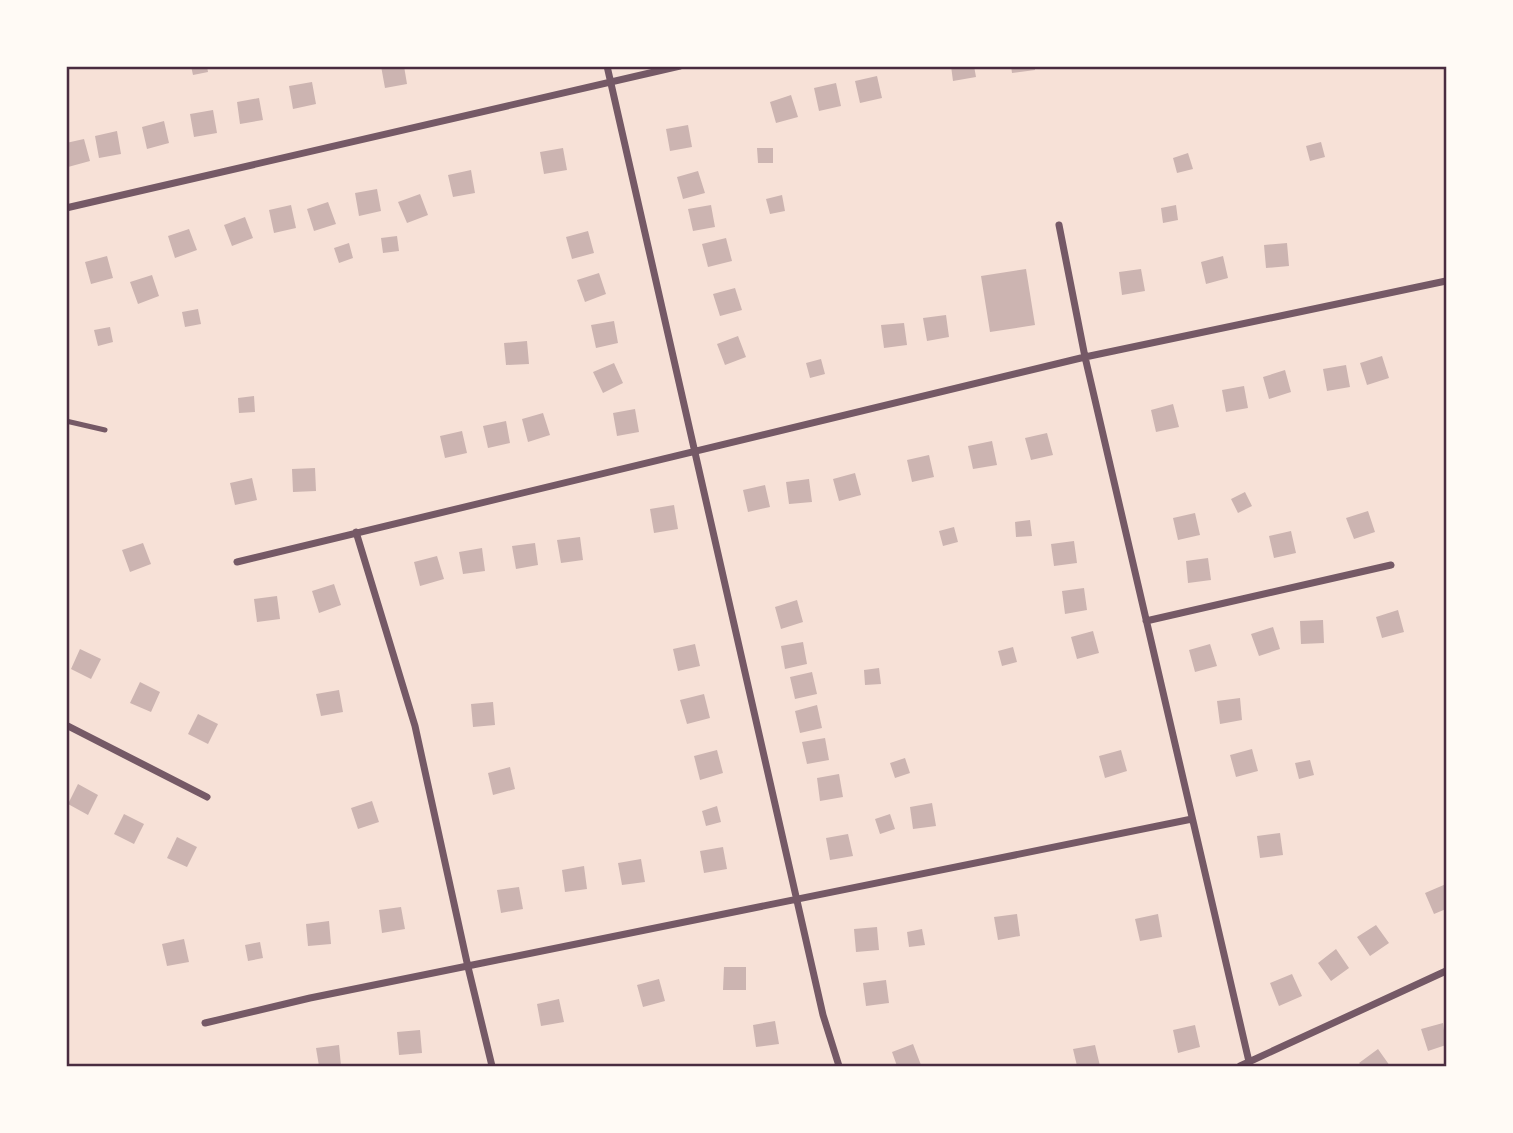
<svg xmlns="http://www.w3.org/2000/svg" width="1513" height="1133" viewBox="0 0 1513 1133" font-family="'Work Sans',sans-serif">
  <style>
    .building { fill: #ccb4b1 }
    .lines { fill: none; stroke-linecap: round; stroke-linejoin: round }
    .service { stroke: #755966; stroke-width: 5 }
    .minor { stroke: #755966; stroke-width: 7 }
    .neatline { fill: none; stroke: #4a2c40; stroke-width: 2.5 }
  </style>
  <rect width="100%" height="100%" fill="#f7e1d7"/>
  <!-- building -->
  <path class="building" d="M191 66H207L208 72 193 75Z
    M381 66H404L407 84 385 88Z
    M951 66H974L976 77 953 81Z
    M1011 66H1035V70L1012 73Z
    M877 76 882 98 860 103 855 81Z
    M312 82 316 104 293 109 289 86Z
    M836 83 841 106 819 111 814 88Z
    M791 95 798 117 776 123 770 102Z
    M259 98 263 120 240 124 237 102Z
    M213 110 217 133 194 137 190 114Z
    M164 121 169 143 147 149 142 127Z
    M688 125 692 147 670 151 666 129Z
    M117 131 121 154 99 158 95 136Z
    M84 139 90 161 68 167 66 143Z
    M1321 142 1325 157 1310 161 1306 146Z
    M563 148 567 170 544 174 540 152Z
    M757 148H773V163H758Z
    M1188 153 1193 169 1177 173 1173 158Z
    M471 170 475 193 453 197 448 175Z
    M698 171 705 193 683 199 677 177Z
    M377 189 381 211 359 216 355 193Z
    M420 194 428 215 407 223 398 202Z
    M782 195 785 211 770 214 766 199Z
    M328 202 336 224 314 231 307 209Z
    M291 205 296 228 274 233 269 210Z
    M711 205 715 227 693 231 688 209Z
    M1176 205 1178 220 1163 223 1161 208Z
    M245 217 253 238 232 246 224 225Z
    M189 229 197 250 175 258 168 236Z
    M588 231 594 253 572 259 566 237Z
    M397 236 399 251 383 253 381 238Z
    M726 238 732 261 708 267 702 244Z
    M349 243 353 258 339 263 334 248Z
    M1287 243 1289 266 1266 268 1264 245Z
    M107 256 113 278 91 284 85 262Z
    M1223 256 1228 278 1206 284 1201 262Z
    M1026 269 1035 325 990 332 981 276Z
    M1141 269 1145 291 1122 295 1119 272Z
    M599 273 606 294 585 302 577 280Z
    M152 275 159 296 138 304 130 282Z
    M735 288 742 310 720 316 713 294Z
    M198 309 201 324 185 327 182 312Z
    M946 315 949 337 927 341 923 318Z
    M614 321 618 343 596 348 591 325Z
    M904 323 907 345 884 348 881 325Z
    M110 327 113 342 98 346 94 330Z
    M738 336 746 357 725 365 717 344Z
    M527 341 529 364 506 365 504 343Z
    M1382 356 1389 378 1367 385 1360 363Z
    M821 359 825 374 810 378 806 363Z
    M614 363 623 383 603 393 593 372Z
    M1346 365 1350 387 1327 391 1323 369Z
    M1285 370 1291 392 1269 399 1263 377Z
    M1244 386 1248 408 1226 412 1222 390Z
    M254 396 255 412 239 413 238 398Z
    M1173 404 1179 427 1156 432 1151 410Z
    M635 409 639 432 617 436 613 413Z
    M543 413 550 435 528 442 522 419Z
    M506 421 510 443 488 448 483 426Z
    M462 431 467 453 445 458 440 436Z
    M1047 433 1053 455 1031 460 1025 438Z
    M992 441 997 465 973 469 968 446Z
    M929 455 934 477 912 482 907 460Z
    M315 468 316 491 293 492 292 469Z
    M855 473 861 495 839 501 833 479Z
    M252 478 257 500 235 505 230 483Z
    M809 479 812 502 789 504 786 482Z
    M765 485 770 507 748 512 743 490Z
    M1245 492 1252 506 1238 513 1231 499Z
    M674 505 678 529 654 533 650 509Z
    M1368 511 1375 532 1354 539 1346 518Z
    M1195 513 1200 535 1178 540 1173 518Z
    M1030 520 1032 536 1016 537 1015 522Z
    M954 527 958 542 943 546 939 531Z
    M1291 531 1296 553 1274 558 1269 536Z
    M580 537 583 560 561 563 557 540Z
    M1074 541 1077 563 1054 566 1051 544Z
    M143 543 151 564 130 572 122 550Z
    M535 543 538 565 516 569 512 546Z
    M482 548 485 571 463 574 459 552Z
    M437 556 444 579 420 586 414 562Z
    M1208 558 1211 580 1188 583 1186 561Z
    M334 584 341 605 319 613 312 591Z
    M1084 588 1087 610 1065 614 1062 591Z
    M277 596 280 619 257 622 254 599Z
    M797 600 803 622 781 629 775 607Z
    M1398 610 1404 632 1382 638 1376 617Z
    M1323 620 1324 643 1301 644 1300 621Z
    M1273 627 1280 649 1259 656 1251 634Z
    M1093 631 1099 653 1077 659 1071 637Z
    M803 642 807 664 785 669 781 646Z
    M695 644 700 666 678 671 673 649Z
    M1210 644 1217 666 1195 672 1189 650Z
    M1013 647 1017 662 1002 666 998 651Z
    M80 649 101 659 91 679 71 669Z
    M879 668 881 684 865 685 864 670Z
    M812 672 817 694 795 699 790 677Z
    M140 682 160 692 151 712 130 703Z
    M339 690 343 712 321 716 316 694Z
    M704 694 710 718 687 724 680 700Z
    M1240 698 1242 720 1220 724 1217 701Z
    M493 702 495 725 473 727 471 704Z
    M817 705 822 728 800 733 795 711Z
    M198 714 218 724 208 744 188 734Z
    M825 738 829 760 807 764 802 742Z
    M1252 749 1258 771 1236 777 1230 755Z
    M717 750 723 773 700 780 694 756Z
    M1121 750 1127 771 1105 778 1099 756Z
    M905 758 910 773 895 778 890 763Z
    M1310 760 1314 775 1299 779 1295 763Z
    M510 767 515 789 493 795 488 773Z
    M839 774 843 797 820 801 817 778Z
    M78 784 98 795 88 815 68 804Z
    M372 801 379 822 358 829 351 808Z
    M932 803 936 826 913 829 910 807Z
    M717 806 721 822 706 826 702 811Z
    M124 814 144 824 134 844 114 834Z
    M890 814 895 829 880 834 875 819Z
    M1280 833 1283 855 1260 858 1257 836Z
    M848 834 853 856 830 860 826 838Z
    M177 837 197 847 187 867 167 858Z
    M723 847 727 869 704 873 700 851Z
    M641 859 645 882 622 885 618 863Z
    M584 866 587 889 565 892 562 870Z
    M1446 884V909L1434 914 1425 893Z
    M519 887 523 909 501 913 497 890Z
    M401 907 405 929 382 933 379 910Z
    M1017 914 1020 936 998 940 994 917Z
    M1158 914 1162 937 1140 941 1135 919Z
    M329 921 331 944 308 946 306 924Z
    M1376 925 1389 943 1370 956 1357 937Z
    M877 927 879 950 856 952 854 929Z
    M922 929 925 945 909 947 907 932Z
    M184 939 189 962 167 966 162 944Z
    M260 942 263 958 248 961 245 945Z
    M1336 949 1349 968 1331 981 1318 963Z
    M724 967H746V990H723Z
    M1292 974 1302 996 1279 1006 1270 983Z
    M659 979 665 1001 643 1007 637 985Z
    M886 980 889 1003 866 1006 863 983Z
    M559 999 564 1022 541 1026 537 1004Z
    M775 1021 779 1044 756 1047 753 1025Z
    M1443 1023 1446 1045 1428 1051 1421 1029Z
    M1195 1025 1200 1047 1178 1053 1173 1030Z
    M420 1030 422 1053 399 1055 397 1032Z
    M913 1044 921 1065 897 1066 892 1052Z
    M339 1045 341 1066H319L316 1048Z
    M1095 1045 1100 1066H1077L1073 1049Z
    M1378 1049 1390 1066H1362L1359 1063Z"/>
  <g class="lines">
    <!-- service -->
    <path class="service" d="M66 421 105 430"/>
    <!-- minor -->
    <path class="minor" d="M607 66 823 1015 839 1066
      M66 208 680 66
      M1059 225 1085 357 1250 1066
      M356 532 415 726 468 967 492 1066
      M237 562 1085 357 1446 281
      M1146 621 1391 565
      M66 725 207 797
      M205 1023 310 998 1192 819
      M1240 1066 1446 971"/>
  </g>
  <!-- border -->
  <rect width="1513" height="1133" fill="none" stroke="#fffaf5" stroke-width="136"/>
  <rect x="68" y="68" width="1377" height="997" class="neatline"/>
</svg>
